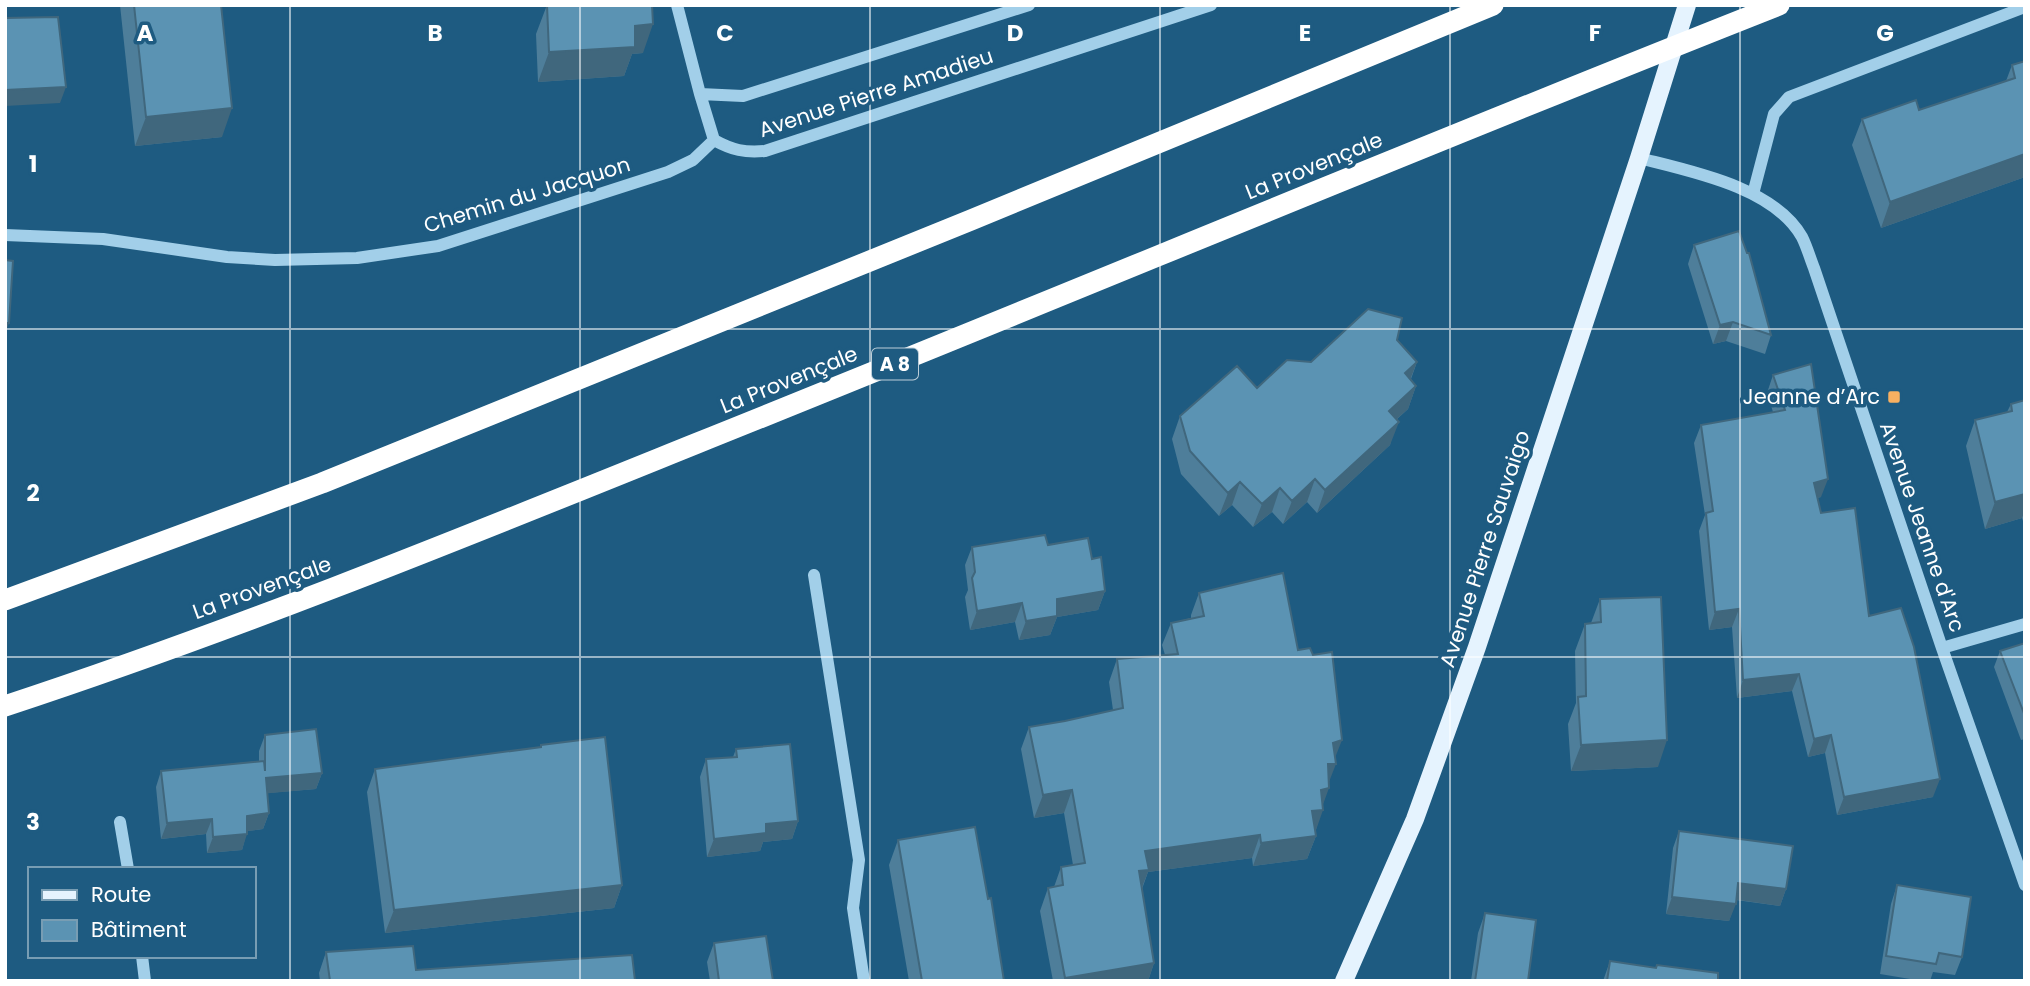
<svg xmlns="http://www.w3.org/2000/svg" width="2030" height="986" viewBox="0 0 2030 986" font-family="Poppins,sans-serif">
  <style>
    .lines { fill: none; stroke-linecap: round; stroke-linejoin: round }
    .minor { stroke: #a2cfe9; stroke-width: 12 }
    .major { stroke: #e5f3fe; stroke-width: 18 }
    .highway { stroke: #fff; stroke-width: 21 }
    .wall { fill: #4e7e9a }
    .shaded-wall { fill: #40677d }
    .building { fill: #5b93b3; stroke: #40677d; stroke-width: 2 }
    .grid { fill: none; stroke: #fff; stroke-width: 2; stroke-opacity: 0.55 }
    .poi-dot { fill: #f8b061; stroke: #1e5b81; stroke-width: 2.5 }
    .labels { text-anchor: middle; stroke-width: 7; stroke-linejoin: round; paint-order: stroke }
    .shield { fill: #1e5b81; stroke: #bcced9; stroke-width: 2 }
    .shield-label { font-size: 19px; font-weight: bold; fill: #fff }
    .street-label { font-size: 21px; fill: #fff; stroke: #1e5b81 }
    .poi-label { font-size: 21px; fill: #fff; stroke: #1e5b81; text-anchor: end }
    .grid-label { font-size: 23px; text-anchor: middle; font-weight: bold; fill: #fff; stroke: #1e5b81; stroke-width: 7; stroke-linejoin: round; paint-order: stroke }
  </style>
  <rect width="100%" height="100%" fill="#1e5b81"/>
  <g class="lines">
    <!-- minor -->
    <path class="minor" d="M677 5 700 94 714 140
      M700 94 743 96 1029 5
      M714 140C732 150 745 153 765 151L1211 5
      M1639 158C1690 171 1774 187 1802 237 1807 247 1810 258 1814 268L1942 648 2025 885
      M1753 194 1774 114 1789 97 2025 7
      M5 235 103 239 227 257 275 260 357 258 438 246 668 172 693 160 714 140
      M814 575 859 860 853 908 864 981
      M1942 648 2025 624
      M120 822 128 869
      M142 956 145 981"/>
    <!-- major -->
    <path class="major" d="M1344 981 1415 819 1477 647 1639 158 1687 5"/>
    <!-- highway -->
    <path class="highway" d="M5 600 322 483 971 220 1493 5
      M5 706C239 629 467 536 695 444 1057 299 1416 148 1779 5"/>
  </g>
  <!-- wall -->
  <path class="wall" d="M120 5H221L222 137 135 146Z
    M547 5 643 53 632 54 624 76 538 82 536 34Z
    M2025 61V177L1881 228 1852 145 1862 119 1919 110 2006 81 2012 65Z
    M1694 245 1771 335 1765 354 1726 341 1713 344 1688 264Z
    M1397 340 1417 362 1411 379 1416 386 1408 409 1396 420 1390 445 1317 513 1307 502 1283 524 1272 512 1253 527 1232 505 1219 516 1181 474 1172 439 1180 416 1257 388 1311 362Z
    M1773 375 1821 497 1817 498 1821 513 1869 616 1933 797 1837 815 1825 753 1808 757 1792 691 1737 698 1732 627 1709 630 1699 531 1705 515 1694 443 1701 425 1773 412 1767 393Z
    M2025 400V527L2022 518 1985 529 1966 446 1975 420 2007 412 2011 404Z
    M1048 545 1092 559 1105 591 1098 610 1057 617 1050 635 1019 640 1015 622 970 630 965 597 968 590 965 565 972 547Z
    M1199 593 1298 650 1335 759 1315 833 1316 836 1307 859 1253 866 1252 858 1148 872 1142 889 1154 963 1148 981H1053L1040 911 1048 888 1054 887 1061 867 1073 865 1064 813 1034 818 1021 749 1029 727 1065 721 1113 710 1109 682 1117 659 1165 655 1162 645 1171 623 1191 618V615Z
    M1600 599 1658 767 1571 771 1568 724 1576 703 1575 651 1585 624 1591 623Z
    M2025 643V739L2021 740 1994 667 2000 651Z
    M265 735 322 773 316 789 267 793 269 813 263 829 247 831 242 850 207 853 206 834 161 839 156 787 161 771 259 761V751Z
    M541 745 622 885 614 908 385 933 367 792 375 769 540 747Z
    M736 749 798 821 792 839 763 842 760 851 707 857 700 777 706 759 733 757Z
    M1679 831 1786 889 1780 906 1736 900 1729 921 1666 914 1673 848Z
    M898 840 988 899 1004 981H909L889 865Z
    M1897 885 1962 957 1955 975 1933 972 1930 981H1922L1880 974 1891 904Z
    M1485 913 1528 981H1471L1478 933Z
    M714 943 773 981H710L707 962Z
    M326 952 416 970 635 981H320L319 973Z
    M1610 961 1718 981H1603Z"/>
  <!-- shaded-wall -->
  <path class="shaded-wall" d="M653 24 643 53 632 54 624 76 538 82 549 52 635 26Z
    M66 87 60 103 5 106V90Z
    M232 108 222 137 135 146 146 117Z
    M2025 154V177L1881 228 1890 202Z
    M1733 322 1726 341 1713 344 1720 325Z
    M5 323H9L5 334Z
    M1417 362 1408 385 1405 373Z
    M1416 386 1408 409 1380 434 1389 411Z
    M1399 422 1390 445 1317 513 1325 490Z
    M1315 479 1307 502 1283 524 1292 501Z
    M1828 479 1821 497 1807 500 1814 483Z
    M1240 482 1232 505 1219 516 1228 493Z
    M1280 488 1272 512 1253 527 1262 504Z
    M2025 494V510L2022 518 1985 529 1995 502Z
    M1105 591 1098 610 1057 617 1050 635 1019 640 1026 621 1057 599Z
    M1022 603 1015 622 970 630 977 611Z
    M1739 609 1732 627 1709 630 1715 612Z
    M1799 674 1792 691 1737 698 1743 680Z
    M1831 735 1825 753 1808 757 1814 739Z
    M1342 740 1333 763 1336 764 1327 787H1320L1333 743Z
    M1667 740 1658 767 1571 771 1581 745Z
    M322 773 316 789 260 794 266 778Z
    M1940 779 1933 797 1837 815 1844 797Z
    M1329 788 1321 810H1323L1315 833 1312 811 1321 790Z
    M1072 790 1064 813 1034 818 1043 795Z
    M269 813 263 829 241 832 247 816Z
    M212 819 206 834 161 839 167 823Z
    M798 821 792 839 763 842 760 851 707 857 714 839 766 824Z
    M247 834 242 850 207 853 213 837Z
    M1260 835 1252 858 1148 872 1140 892 1130 894 1145 851Z
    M1316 836 1307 859 1253 866 1261 843Z
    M1738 883 1786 889 1780 906 1732 899Z
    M622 885 614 908 385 933 394 910Z
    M1672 897 1736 904 1729 921 1666 914Z
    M1154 963 1148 981H1064L1065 978Z"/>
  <!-- building -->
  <path class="building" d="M134 5H221L232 108 146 117Z
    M547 5H652L653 24 635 26V47L549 52Z
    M58 17 66 87 5 90V18Z
    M2025 61V154L1890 202 1862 119 1916 100 1919 110 2015 78 2012 65Z
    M1739 231 1747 253H1749L1771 335 1733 322 1720 325 1694 245Z
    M5 260 13 261 9 323H5Z
    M1368 309 1402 318 1397 340 1417 362 1405 373 1416 386 1389 411 1399 422 1325 490 1315 479 1292 501 1280 488 1262 504 1240 482 1228 493 1190 451 1180 416 1237 366 1257 388 1287 360 1311 362Z
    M1811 364 1828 479 1814 483 1821 513 1855 508 1869 616 1901 608 1914 647 1940 779 1844 797 1831 735 1814 739 1799 674 1743 680 1739 609 1715 612 1706 513 1713 511 1701 425 1785 410 1773 375Z
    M2025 400V494L1995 502 1975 420 2012 411 2011 404Z
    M1045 535 1048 545 1088 538 1092 559 1101 557 1105 591 1057 599V616L1026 621 1022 603 977 611 972 578 975 572 972 547Z
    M1283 573 1298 650 1310 648 1313 655 1332 652 1342 740 1333 743 1336 764H1328L1329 788 1321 790 1323 810 1312 811 1316 836 1261 843 1260 835 1145 851 1149 870 1139 871 1154 963 1065 978 1048 888 1063 885 1061 867 1085 863 1072 790 1043 795 1029 727 1065 721 1123 708 1117 659 1178 654 1171 623 1204 616 1199 593Z
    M1661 597 1667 740 1581 745 1578 697 1586 696 1585 624 1601 622 1600 599Z
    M2025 643V716L2000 651Z
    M316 729 322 773 266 778 269 813 247 816V834L213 837 212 819 167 823 161 771 264 761 265 771V735Z
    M605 737 622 885 394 910 375 769 541 747V745Z
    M790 744 798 821 766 824V833L714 839 706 759 737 757 736 749Z
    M975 827 988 899 991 898 1004 981H922L898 840Z
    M1679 831 1793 846 1786 889 1738 883 1736 904 1672 897Z
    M1897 885 1971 897 1962 957 1939 953 1936 964 1886 956Z
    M1485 913 1536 920 1528 981H1475Z
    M766 936 773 981H719L714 943Z
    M413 946 416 970 632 955 635 981H330L326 952Z
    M1610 961 1656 968 1657 965 1718 973V981H1607Z"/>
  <!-- grid -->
  <path class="grid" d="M290 5V981M580 5V981M870 5V981M1160 5V981M1450 5V981M1740 5V981M5 329H2025M5 657H2025"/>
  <!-- markers -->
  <rect class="poi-dot" x="1887" y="390" width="14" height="14" rx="3.5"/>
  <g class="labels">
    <!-- shield labels -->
    <rect class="shield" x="872" y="348.5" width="46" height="31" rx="5"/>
    <g class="shield-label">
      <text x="895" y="371">A 8</text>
    </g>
    <!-- street labels -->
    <g class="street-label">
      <text transform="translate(876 93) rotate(-18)" y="7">Avenue Pierre Amadieu</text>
      <text transform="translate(1314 166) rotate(-22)" y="7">La Provençale</text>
      <text transform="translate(527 195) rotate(-17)" y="7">Chemin du Jacquon</text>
      <text transform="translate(789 380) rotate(-22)" y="7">La Provençale</text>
      <text transform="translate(1922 527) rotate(71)" y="7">Avenue Jeanne d'Arc</text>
      <text transform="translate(1485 549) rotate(-72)" y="7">Avenue Pierre Sauvaigo</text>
      <text transform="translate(262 588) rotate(-20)" y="7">La Provençale</text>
    </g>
    <!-- poi labels -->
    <g class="poi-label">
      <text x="1880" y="404">Jeanne d’Arc</text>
    </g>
  </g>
  <g class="grid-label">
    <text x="145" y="41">A</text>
    <text x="435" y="41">B</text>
    <text x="725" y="41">C</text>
    <text x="1015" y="41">D</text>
    <text x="1305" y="41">E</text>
    <text x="1595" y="41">F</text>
    <text x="1885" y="41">G</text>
    <text x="33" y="172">1</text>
    <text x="33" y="501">2</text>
    <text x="33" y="830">3</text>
  </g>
  <!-- border -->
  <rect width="2030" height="986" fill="none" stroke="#ffffff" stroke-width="14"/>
  <!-- legend -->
  <rect x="28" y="867" width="228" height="91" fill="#1e5b81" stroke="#789db3" stroke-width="2"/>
  <rect x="42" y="890" width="35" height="10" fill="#e5f3fe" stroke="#789db3" stroke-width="2"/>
  <text x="91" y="902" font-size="21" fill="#ffffff">Route</text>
  <rect x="42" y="920" width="35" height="21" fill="#5b93b3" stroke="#789db3" stroke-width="2"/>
  <text x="91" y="937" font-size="21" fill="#ffffff">Bâtiment</text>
</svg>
